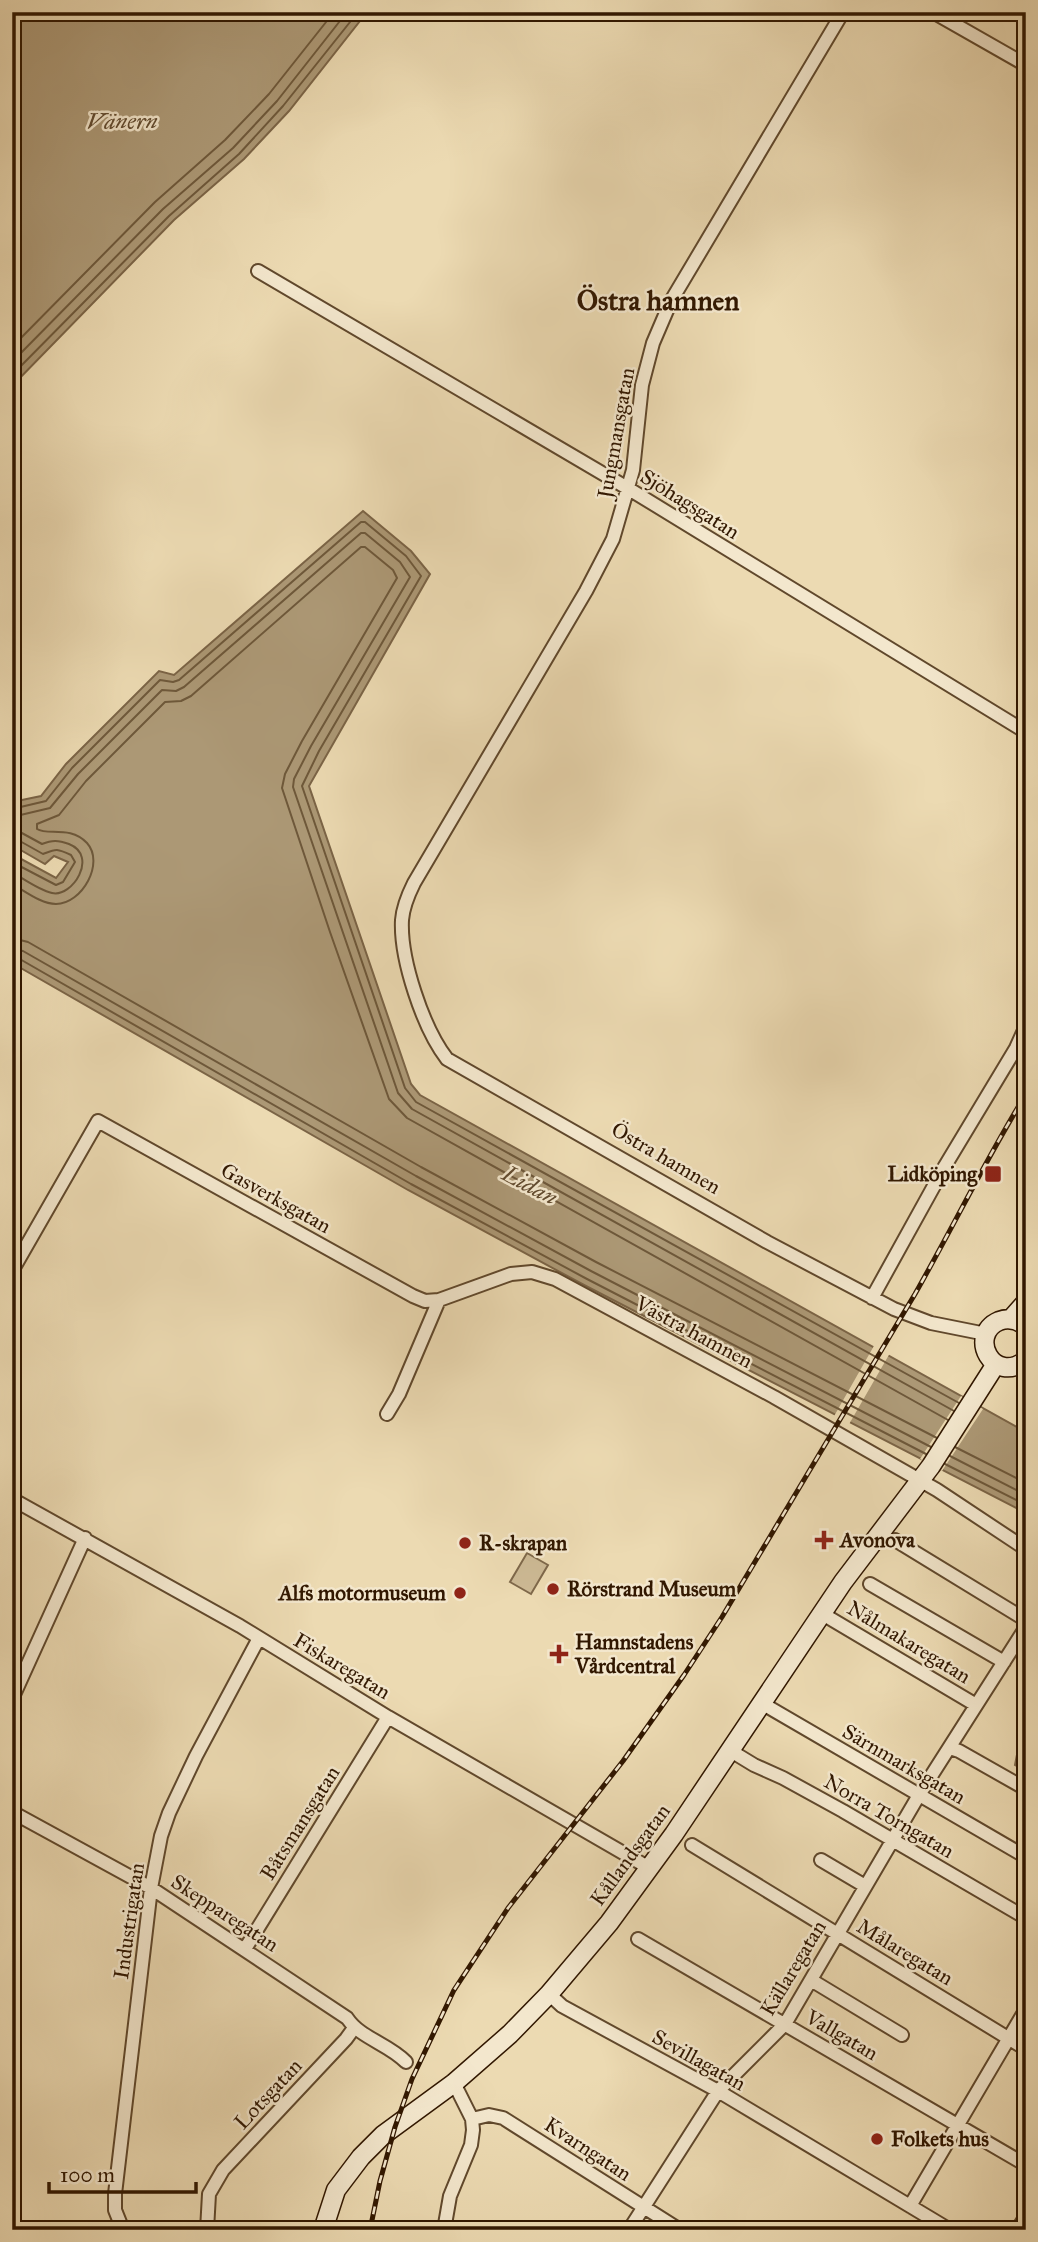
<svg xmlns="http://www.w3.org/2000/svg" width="1038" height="2242" viewBox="0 0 1038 2242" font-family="'IM FELL Great Primer',serif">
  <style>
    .green { fill: #ccb994; stroke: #7e684a; stroke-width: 2 }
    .water { fill: #ac9875; stroke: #7b6446; stroke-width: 2 }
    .pier { fill: #ecdab2 }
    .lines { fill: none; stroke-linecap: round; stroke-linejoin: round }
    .shore { stroke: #6e583a; stroke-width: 2 }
    .street-casing { stroke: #60482c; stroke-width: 16 }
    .secondary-casing { stroke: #311700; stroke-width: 21 }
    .street { stroke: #f3e7cd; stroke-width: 12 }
    .secondary { stroke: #f3e7cd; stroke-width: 18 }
    .rail-casing { stroke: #311700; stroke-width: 5 }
    .rail { stroke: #f3e7cd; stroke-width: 2.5; stroke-dasharray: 8; stroke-linecap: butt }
    .poi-dot { fill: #8f2418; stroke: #f3e7cd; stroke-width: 2.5 }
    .labels { text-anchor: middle; stroke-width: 5; stroke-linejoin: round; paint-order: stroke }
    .street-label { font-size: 21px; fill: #311700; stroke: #f3e7cd }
    .poi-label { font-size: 21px; font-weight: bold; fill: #311700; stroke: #f3e7cd; text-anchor: start }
    .water-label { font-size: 23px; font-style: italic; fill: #624b2f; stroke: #f3e7cd }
    .district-label { font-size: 28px; font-weight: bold; fill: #311700; stroke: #f3e7cd }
  </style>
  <rect width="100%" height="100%" fill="#ecdab2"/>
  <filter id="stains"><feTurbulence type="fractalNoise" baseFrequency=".00286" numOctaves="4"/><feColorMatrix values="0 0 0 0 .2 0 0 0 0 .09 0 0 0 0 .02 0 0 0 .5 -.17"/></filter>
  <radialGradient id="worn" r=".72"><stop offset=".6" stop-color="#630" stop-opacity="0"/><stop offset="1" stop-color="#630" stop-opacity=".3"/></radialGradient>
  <!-- green -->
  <path class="green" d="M527 1553 548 1565 531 1594 510 1582Z
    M1026 1740V1771L1015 1765 1019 1744Z"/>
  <!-- water -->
  <path class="water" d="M12 12H367L289 111 244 159 174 220 12 386Z
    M363 511 411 551 430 574 309 786 411 1084 420 1095 1026 1432V1513L584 1285 408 1190 12 963V854L56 878 68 862 54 856 45 864 12 845V802L41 796 66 764 159 671 174 675Z"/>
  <!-- pier -->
  <path class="pier" d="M875 1344 890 1353 848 1426 833 1418Z
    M961 1396 983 1409 942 1471 920 1459Z"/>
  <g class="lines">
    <!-- shore -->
    <path class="shore" d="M12 347 155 202 225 140 269 94 334 12
      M12 362 163 209 233 148 277 101 347 12
      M12 375 169 216 239 154 283 106 358 12
      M12 809 46 801 72 768 160 680 173 682 179 680 361 522H365L406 556 421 576 319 751 302 786 405 1088 416 1102 959 1403
      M12 817 50 808 78 774 162 690 176 691 184 687 361 533H365L400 562 410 577 311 746 294 779 293 787 398 1093 412 1109 954 1411
      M12 831 20 832 42 844C52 840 58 840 69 844 99 856 72 898 52 893 39 890 24 879 12 872
      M12 840H18L43 854C56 849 56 848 71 855L75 862 63 882 56 885 12 862
      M12 884C25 891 41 904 56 904 82 904 105 863 87 843 70 825 48 836 37 829V824L59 815 86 781 165 702 181 701 191 696 361 547H365L393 570 397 578 302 741 285 774 282 788 330 932 389 1099 407 1118 948 1420
      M12 938 28 942 421 1167 596 1262 937 1438
      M12 949 23 951 416 1176 591 1271 931 1447
      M12 957 18 958 411 1184 587 1279 926 1454
      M955 1447 1026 1483
      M950 1456 1026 1495
      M945 1464 1026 1505"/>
    <defs>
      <path id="street" d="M843 12 671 301 653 343 642 385 633 470 613 539 586 591 414 883C408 895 403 907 402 920 400 959 423 1028 447 1059L767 1242 894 1309 931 1323 986 1334
        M933 12 1026 65
        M258 271 629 489 1026 732
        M12 1271 98 1121 413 1296 425 1301 439 1300
        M872 1298 945 1166 1016 1048 1026 1026
        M387 1414 399 1394 439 1300 511 1274 532 1272 555 1279 774 1397 937 1490 1026 1549
        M12 1499 240 1626 388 1717 651 1869
        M895 1540 1026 1620
        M870 1584 1004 1662
        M821 1613 976 1705
        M12 1699 85 1538
        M763 1704 1026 1857
        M950 1748 959 1751 1026 1789
        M731 1751 754 1765 783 1778 843 1811 1026 1918
        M12 1812 151 1888 347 2018C360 2038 389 2044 406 2062
        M692 1845 1026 2049
        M821 1860 865 1886
        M638 1939 1026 2165
        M245 1949 388 1717
        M811 1980 902 2035
        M549 1994 562 2006 718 2091 950 2230
        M472 2119 489 2115 503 2118 680 2230
        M910 2206 1026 2009
        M123 2230 115 2210V2194L151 1888 161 1836 169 1813 196 1756 259 1638
        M207 2230 209 2194 223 2170 346 2039 354 2028
        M444 2230 450 2196 471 2145 473 2130 472 2119 454 2083
        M629 2230 718 2091 785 2024 919 1795 1026 1627
        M1017 2230 1026 2216"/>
      <path id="secondary" d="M1011 1319 1026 1302
        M1026 1326C1018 1320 1009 1317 999 1321 967 1335 993 1386 1026 1360
        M323 2230 336 2190 361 2157 383 2135 454 2083 510 2034 549 1994 609 1923 674 1834 843 1582 931 1466 996 1364"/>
    </defs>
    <!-- street casing -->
    <use href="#street" class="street-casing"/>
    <!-- secondary casing -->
    <use href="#secondary" class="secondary-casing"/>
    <!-- street -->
    <use href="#street" class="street"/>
    <!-- secondary -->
    <use href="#secondary" class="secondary"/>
    <defs>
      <path id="rail" d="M370 2230 380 2181 395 2127 412 2079 454 1990 508 1908 623 1761 684 1675 722 1617 915 1294C953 1227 986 1159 1026 1094"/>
    </defs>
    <!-- rail casing -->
    <use href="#rail" class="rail-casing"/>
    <!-- rail -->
    <use href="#rail" class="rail"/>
  </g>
  <!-- markers -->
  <g class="poi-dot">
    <rect x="984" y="1165" width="18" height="18" rx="3.5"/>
    <path d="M820.5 1529.5h7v7h7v7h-7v7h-7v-7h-7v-7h7z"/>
    <circle cx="465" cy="1543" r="7"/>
    <circle cx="553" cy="1589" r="7"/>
    <circle cx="460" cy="1593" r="7"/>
    <path d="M555.5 1643.5h7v7h7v7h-7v7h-7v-7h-7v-7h7z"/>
    <circle cx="877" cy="2139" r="7"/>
  </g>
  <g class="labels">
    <!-- street labels -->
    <g class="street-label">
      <text transform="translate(616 433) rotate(-80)" y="7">Jungmansgatan</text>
      <text transform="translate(690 504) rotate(32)" y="7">Sjöhagsgatan</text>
      <text transform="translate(666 1158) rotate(30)" y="7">Östra hamnen</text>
      <text transform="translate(276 1198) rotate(29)" y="7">Gasverksgatan</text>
      <text transform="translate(694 1332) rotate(28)" y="7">Västra hamnen</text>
      <text transform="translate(909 1642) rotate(31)" y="7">Nålmakaregatan</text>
      <text transform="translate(342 1666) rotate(31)" y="7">Fiskaregatan</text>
      <text transform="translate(904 1764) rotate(30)" y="7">Särnmarksgatan</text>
      <text transform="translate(889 1816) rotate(30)" y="7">Norra Torngatan</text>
      <text transform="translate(300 1823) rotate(-58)" y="7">Båtsmansgatan</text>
      <text transform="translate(630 1855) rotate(-54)" y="7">Kållandsgatan</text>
      <text transform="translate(225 1913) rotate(33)" y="7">Skepparegatan</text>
      <text transform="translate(129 1921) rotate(-82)" y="7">Industrigatan</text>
      <text transform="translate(905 1952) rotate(31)" y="7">Målaregatan</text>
      <text transform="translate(793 1968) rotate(-59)" y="7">Källaregatan</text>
      <text transform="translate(842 2035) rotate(30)" y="7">Vallgatan</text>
      <text transform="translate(699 2060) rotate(29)" y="7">Sevillagatan</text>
      <text transform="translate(268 2094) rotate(-47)" y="7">Lotsgatan</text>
      <text transform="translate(588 2149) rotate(33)" y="7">Kvarngatan</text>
    </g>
    <!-- poi labels -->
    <g class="poi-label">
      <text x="977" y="1181" text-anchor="end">Lidköping</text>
      <text x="840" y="1547">Avonova</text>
      <text x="479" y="1550">R-skrapan</text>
      <text x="567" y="1596">Rörstrand Museum</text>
      <text x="446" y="1600" text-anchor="end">Alfs motormuseum</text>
      <text x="575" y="1649">Hamnstadens<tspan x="575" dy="24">Vårdcentral</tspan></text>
      <text x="891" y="2146">Folkets hus</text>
    </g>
    <!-- water labels -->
    <g class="water-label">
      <text x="122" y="129">Vänern</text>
      <text transform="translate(530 1185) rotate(28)" y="8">Lidan</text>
    </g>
    <!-- district labels -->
    <g class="district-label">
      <text x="658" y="310">Östra hamnen</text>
    </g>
  </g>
  <!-- margin -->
  <rect width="1038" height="2242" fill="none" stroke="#ecdab2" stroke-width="42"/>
  <rect x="14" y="14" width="1010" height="2214" fill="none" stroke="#311700" stroke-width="3.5"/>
  <rect x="21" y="21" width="996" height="2200" fill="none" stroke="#311700" stroke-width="2"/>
  <!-- scale -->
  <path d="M49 2182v10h147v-10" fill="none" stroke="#311700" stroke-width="3.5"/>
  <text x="60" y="2182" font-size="21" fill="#311700" stroke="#f3e7cd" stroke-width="5" paint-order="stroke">100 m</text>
  <rect width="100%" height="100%" filter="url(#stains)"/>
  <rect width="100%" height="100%" fill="url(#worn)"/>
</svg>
